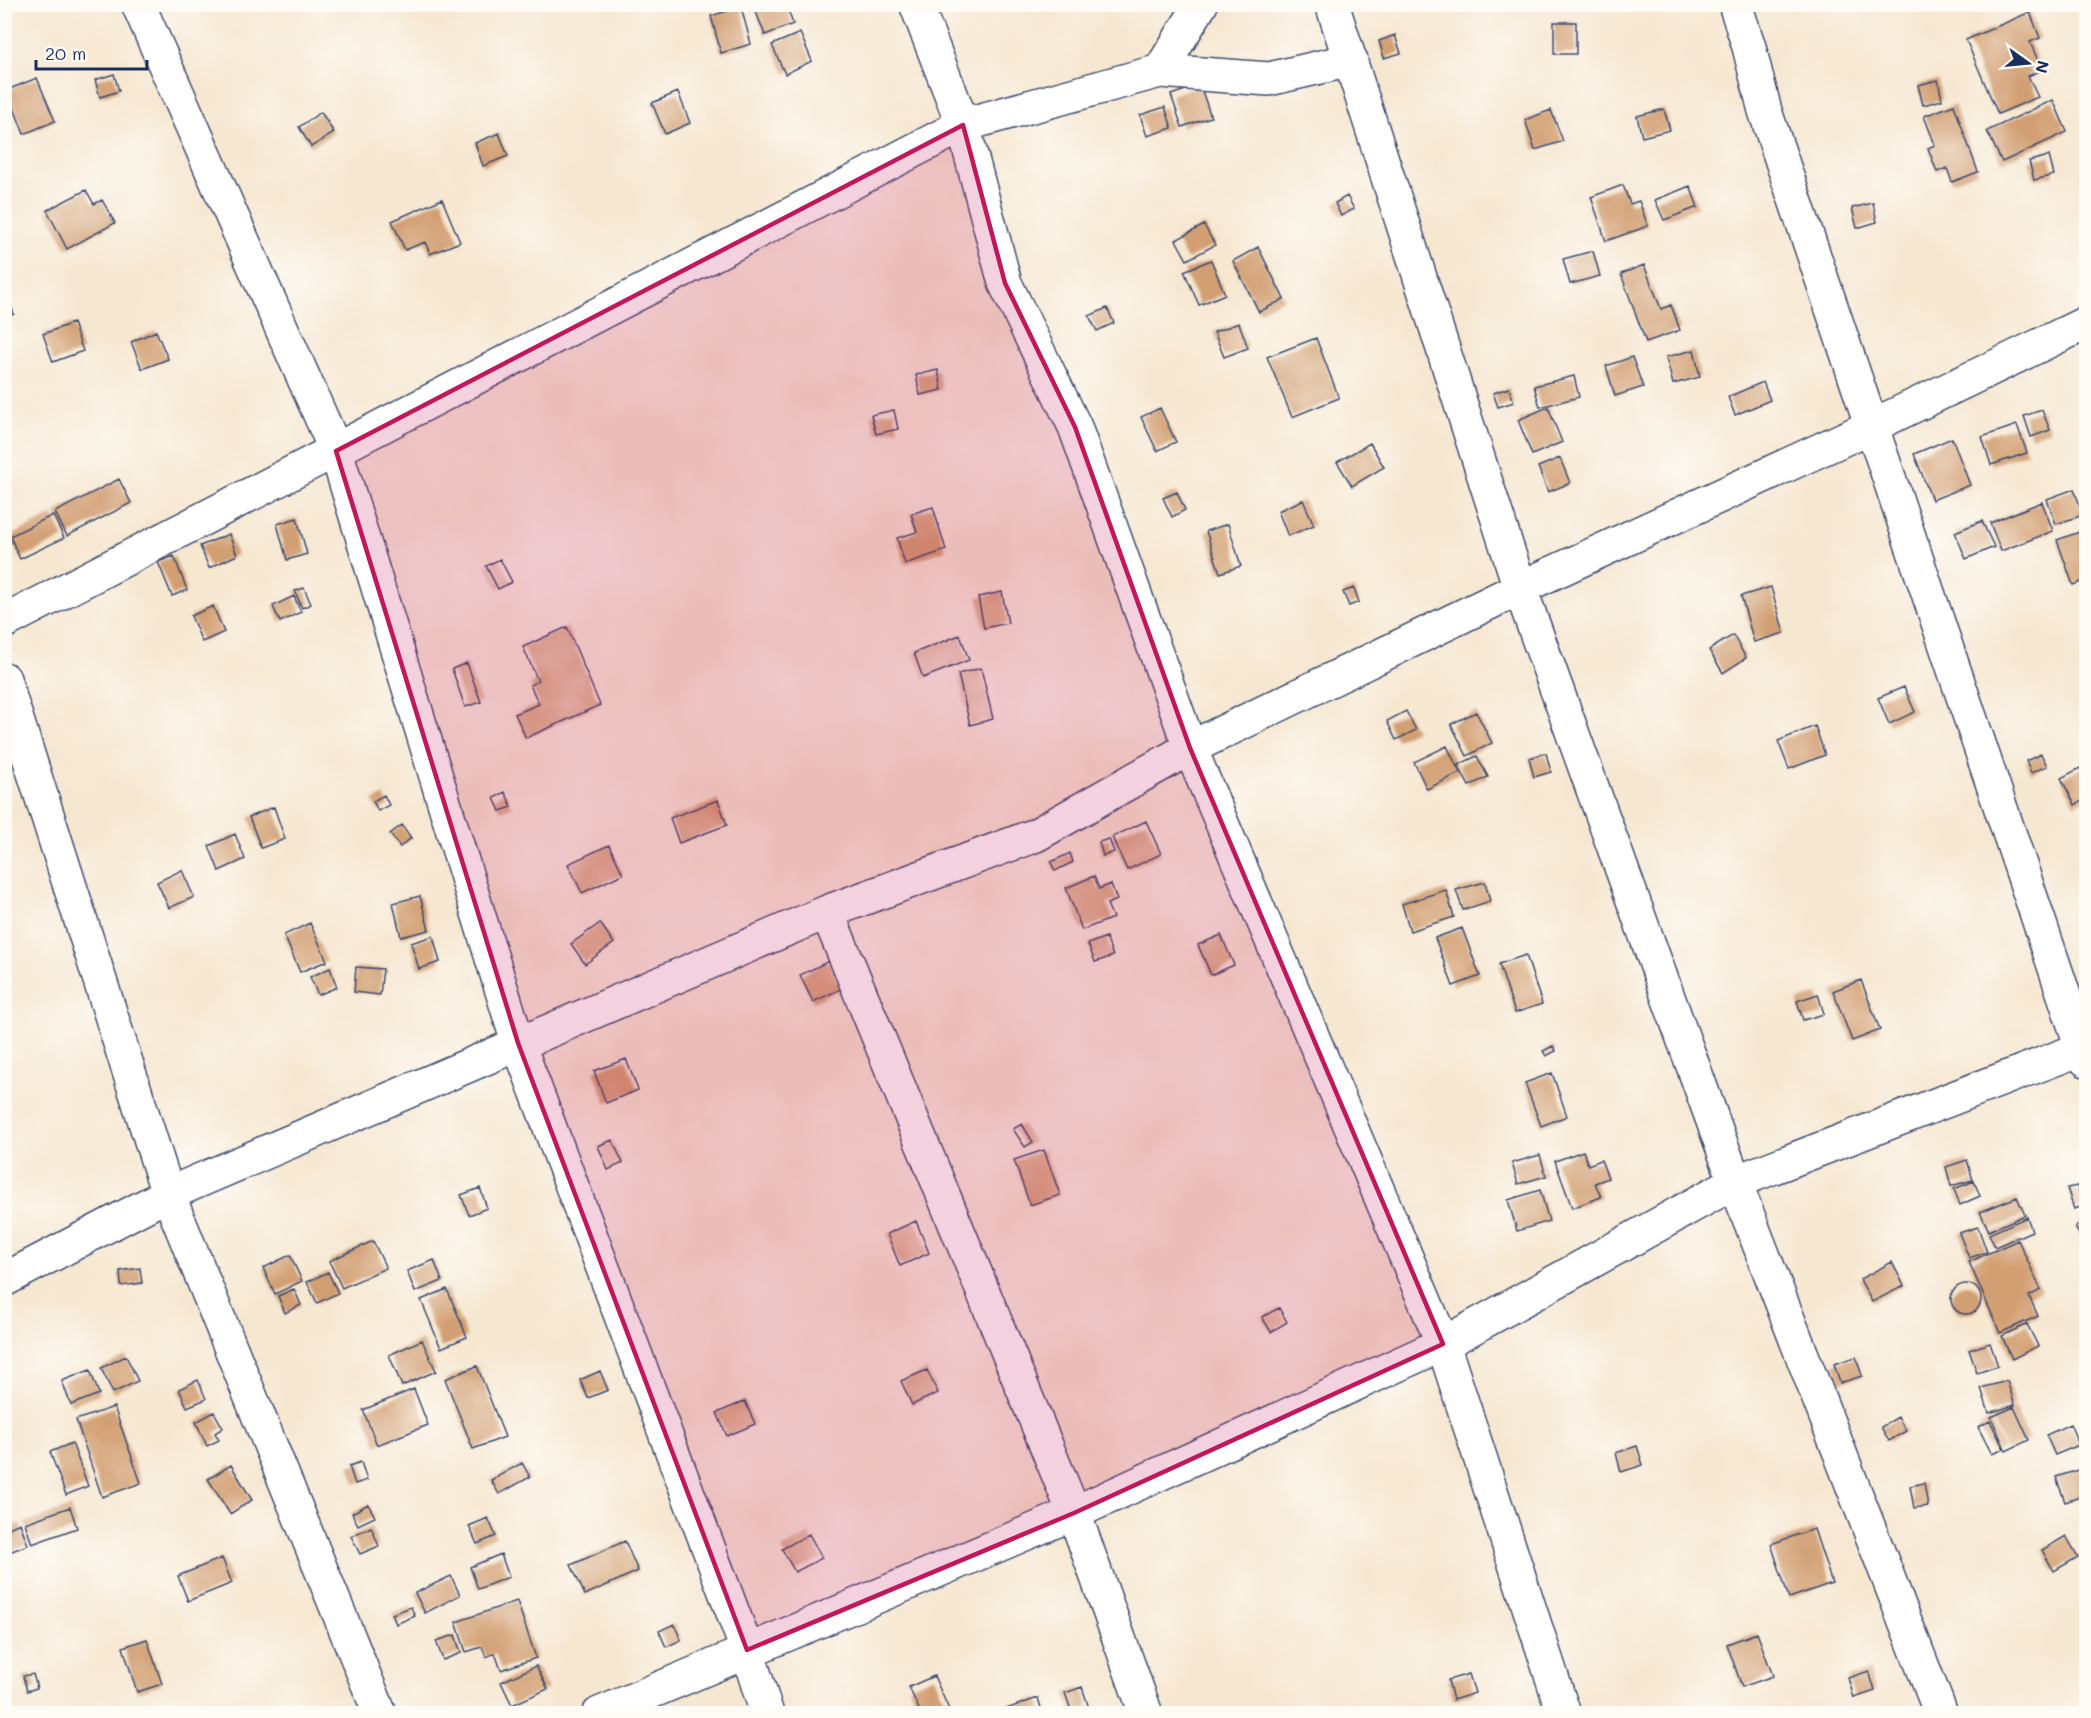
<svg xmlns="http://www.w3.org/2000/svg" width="2091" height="1718" viewBox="0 0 2091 1718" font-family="Mali,sans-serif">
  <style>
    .building { fill: #d29f72 }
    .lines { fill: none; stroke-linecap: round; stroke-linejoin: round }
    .minor-casing { stroke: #3c4b6f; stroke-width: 36 }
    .minor { stroke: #fff; stroke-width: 33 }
    .marked { fill: #c2185b; fill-opacity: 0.2; stroke: #c2185b; stroke-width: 4.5; stroke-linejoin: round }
  </style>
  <rect width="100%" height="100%" fill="#fdfcf7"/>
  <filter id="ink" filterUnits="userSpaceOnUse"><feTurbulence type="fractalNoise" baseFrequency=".0167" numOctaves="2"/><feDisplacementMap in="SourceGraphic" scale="12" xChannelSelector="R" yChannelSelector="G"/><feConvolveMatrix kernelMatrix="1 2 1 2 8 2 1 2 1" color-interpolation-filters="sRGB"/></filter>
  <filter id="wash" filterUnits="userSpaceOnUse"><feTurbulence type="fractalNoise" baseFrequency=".008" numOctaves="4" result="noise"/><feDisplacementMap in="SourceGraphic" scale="24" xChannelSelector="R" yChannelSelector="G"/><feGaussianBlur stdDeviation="1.35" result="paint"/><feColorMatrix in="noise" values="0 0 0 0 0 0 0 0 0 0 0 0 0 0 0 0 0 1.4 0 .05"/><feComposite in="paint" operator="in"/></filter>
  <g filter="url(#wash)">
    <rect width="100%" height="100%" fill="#f6e7d1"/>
    <g id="blocks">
      <!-- building -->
      <path class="building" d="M753 4H786L793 24 765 35Z
        M741 7 751 44 721 53 711 16Z
        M2030 12 2040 38 2030 42 2042 70 2028 76 2038 97 1998 114 1966 40Z
        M1554 22H1576V54H1554Z
        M800 33 812 61 785 74 772 45Z
        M1395 35 1401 53 1384 58 1379 41Z
        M114 74 119 91 100 97 95 80Z
        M37 78 55 121 24 134 7 90Z
        M1938 80 1942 100 1923 105 1918 85Z
        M1200 85 1211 117 1182 127 1171 95Z
        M678 92 690 123 665 134 652 103Z
        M2053 100 2067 132 2002 162 1987 131Z
        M1954 105 1978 172 1952 182 1947 168 1937 172 1928 148 1935 145 1924 116Z
        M1165 107 1172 128 1147 136 1140 115Z
        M1664 109 1670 130 1642 137 1637 116Z
        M1551 110 1563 141 1535 150 1525 120Z
        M321 112 334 133 311 147 299 127Z
        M499 133 508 156 483 166 475 143Z
        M2049 156 2054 175 2034 180 2029 161Z
        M1623 185 1630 204 1639 201 1648 226 1606 241 1591 197Z
        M1690 186 1698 207 1664 220 1655 200Z
        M86 190 94 204 102 200 115 223 67 249 47 210Z
        M1347 196 1354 209 1341 216 1335 203Z
        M442 199 460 242 430 254 425 242 405 250 392 221Z
        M1873 203 1877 222 1857 228 1852 208Z
        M1204 225 1215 245 1187 260 1176 240Z
        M1258 247 1284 299 1259 312 1233 261Z
        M1593 251 1600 276 1570 284 1563 259Z
        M1211 260 1225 294 1199 305 1184 271Z
        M1644 265 1661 309 1671 305 1680 330 1646 342 1621 274Z
        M4 291 14 314 4 318Z
        M1107 308 1114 323 1097 331 1089 316Z
        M73 323 83 351 53 362 43 334Z
        M1239 323 1248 348 1224 357 1214 332Z
        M156 331 168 359 142 369 131 342Z
        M1316 338 1339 398 1292 417 1267 357Z
        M1694 350 1700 377 1673 384 1666 357Z
        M1632 357 1643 387 1615 396 1606 366Z
        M938 370 942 390 920 395 916 375Z
        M1574 376 1579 397 1540 407 1534 386Z
        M1763 382 1770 400 1735 415 1728 397Z
        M1509 388 1514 402 1498 407 1493 393Z
        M1548 407 1562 442 1532 455 1518 420Z
        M1160 408 1176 442 1157 451 1141 417Z
        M894 410 898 429 876 434 871 415Z
        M2042 410 2050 430 2031 437 2024 416Z
        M2017 425 2027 453 1991 465 1982 437Z
        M1952 438 1970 485 1932 500 1914 454Z
        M1370 443 1384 467 1352 486 1337 462Z
        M1560 458 1570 483 1548 492 1538 467Z
        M119 479 131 503 67 536 55 512Z
        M2074 489 2083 515 2056 524 2047 499Z
        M1177 492 1185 510 1172 517 1163 498Z
        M1303 500 1314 525 1288 536 1278 511Z
        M2042 502 2053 531 2001 551 1990 523Z
        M933 507 946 550 905 564 897 538 917 532 911 514Z
        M53 515 64 538 20 559 10 536Z
        M297 518 307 554 287 560 277 524Z
        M1982 521 1994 547 1966 559 1955 532Z
        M1228 524 1241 566 1220 573 1206 531Z
        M2085 530 2086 580 2073 585 2057 540Z
        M229 534 237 555 209 568 200 546Z
        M174 556 187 590 172 596 158 562Z
        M500 559 512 582 498 589 486 566Z
        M1771 587 1784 633 1754 642 1741 596Z
        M304 588 311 604 302 608 295 591Z
        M1354 588 1359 602 1349 606 1343 592Z
        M1002 592 1008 623 984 628 978 597Z
        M294 596 301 612 280 622 273 606Z
        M213 606 224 632 202 642 191 616Z
        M567 627 600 705 526 738 515 714 539 704 530 685 538 681 523 647Z
        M960 635 969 660 923 678 914 653Z
        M1733 635 1746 658 1723 673 1709 650Z
        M467 663 481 702 465 707 452 669Z
        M981 668 993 719 970 725 958 674Z
        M1904 687 1915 712 1889 724 1878 698Z
        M1406 711 1416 730 1396 740 1387 721Z
        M1476 712 1492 743 1467 756 1451 724Z
        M1815 726 1825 755 1789 769 1778 741Z
        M1447 746 1460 773 1427 789 1414 762Z
        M1546 753 1551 772 1534 777 1529 758Z
        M2041 754 2047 766 2031 773 2026 761Z
        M1477 756 1488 777 1469 786 1458 765Z
        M2086 765V799L2075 805 2061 778Z
        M505 792 512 807 500 811 494 798Z
        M384 795 389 805 378 811 373 801Z
        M718 800 727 825 679 843 670 818Z
        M274 807 285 839 261 848 249 817Z
        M1146 821 1161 854 1127 870 1112 837Z
        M402 825 411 838 400 847 390 834Z
        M235 834 245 859 219 871 209 846Z
        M1109 839 1114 852 1103 856 1099 842Z
        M609 845 623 874 582 893 568 864Z
        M1070 853 1073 862 1055 871 1051 862Z
        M182 870 194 897 169 908 157 882Z
        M1094 876 1099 889 1111 884 1117 900 1107 904 1113 918 1082 930 1066 888Z
        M1485 882 1490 901 1463 910 1456 890Z
        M1446 890 1454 917 1410 931 1402 904Z
        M420 896 429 930 401 937 393 903Z
        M310 923 327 961 300 972 284 935Z
        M600 923 614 943 585 964 571 944Z
        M1462 928 1480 976 1453 986 1435 938Z
        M1221 935 1234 965 1211 975 1198 945Z
        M433 936 440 962 419 969 411 943Z
        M1106 937 1113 956 1095 962 1088 944Z
        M1526 955 1542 1004 1515 1013 1499 964Z
        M829 961 841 989 813 1002 800 975Z
        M356 967 383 969 380 995 354 992Z
        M330 968 337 987 318 995 310 977Z
        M1861 980 1880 1030 1852 1041 1833 991Z
        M1818 994 1824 1014 1803 1020 1797 1001Z
        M1553 1046 1556 1051 1546 1056 1543 1051Z
        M626 1059 638 1090 606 1103 594 1071Z
        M1552 1073 1567 1116 1541 1126 1525 1083Z
        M1022 1124 1033 1142 1025 1147 1013 1129Z
        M612 1140 623 1163 608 1170 598 1146Z
        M1044 1150 1060 1195 1030 1205 1014 1160Z
        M1583 1151 1588 1165 1601 1160 1608 1178 1595 1183 1601 1197 1572 1208 1555 1161Z
        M1540 1155 1546 1176 1518 1184 1512 1163Z
        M1967 1160 1973 1180 1951 1186 1946 1167Z
        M1974 1181 1980 1196 1960 1205 1954 1189Z
        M2077 1186 2084 1206 2074 1209 2067 1188Z
        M480 1188 487 1208 469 1215 461 1195Z
        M1540 1190 1549 1221 1517 1231 1508 1200Z
        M2017 1197 2025 1215 1989 1231 1980 1212Z
        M2027 1217 2032 1231 1995 1247 1989 1234Z
        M2086 1219V1246L2075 1227Z
        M916 1221 929 1253 900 1266 887 1234Z
        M1978 1227 1987 1252 1969 1258 1959 1233Z
        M2018 1240 2041 1290 2029 1296 2038 1316 2000 1333 1969 1262Z
        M373 1241 386 1268 342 1288 329 1261Z
        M290 1255 302 1281 275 1294 263 1268Z
        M434 1260 442 1281 415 1292 407 1271Z
        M1892 1262 1904 1286 1872 1302 1860 1279Z
        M140 1268 142 1283 121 1286 120 1271Z
        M328 1272 338 1293 317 1303 307 1282Z
        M1951 1299a15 15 0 1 1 30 0a15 15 0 1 1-30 0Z
        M294 1289 301 1305 285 1313 278 1296Z
        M447 1289 467 1337 441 1348 421 1300Z
        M1279 1308 1287 1322 1271 1332 1262 1317Z
        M2027 1324 2038 1346 2012 1359 2002 1336Z
        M422 1340 436 1371 402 1386 389 1355Z
        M1990 1343 1998 1366 1977 1373 1969 1350Z
        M126 1356 138 1381 113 1393 101 1368Z
        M1856 1357 1862 1376 1840 1383 1834 1364Z
        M477 1366 505 1437 473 1449 445 1379Z
        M90 1370 99 1394 71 1405 62 1381Z
        M927 1370 938 1393 912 1405 901 1381Z
        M600 1371 608 1390 588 1398 580 1380Z
        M198 1380 206 1399 187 1407 179 1389Z
        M2007 1381 2015 1405 1989 1413 1981 1388Z
        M414 1389 428 1425 377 1445 363 1410Z
        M745 1401 755 1424 727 1436 717 1413Z
        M114 1407 141 1483 102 1497 76 1420Z
        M2014 1407 2029 1440 2006 1451 1991 1417Z
        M214 1412 223 1428 215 1433 219 1440 207 1446 196 1422Z
        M1898 1417 1906 1431 1889 1441 1881 1427Z
        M1990 1421 2004 1449 1992 1454 1978 1427Z
        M2070 1424 2079 1445 2055 1455 2046 1435Z
        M72 1443 88 1486 66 1495 50 1452Z
        M1637 1446 1643 1465 1621 1472 1616 1453Z
        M361 1462 367 1480 355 1484 349 1466Z
        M522 1463 530 1477 499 1494 491 1480Z
        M231 1465 252 1500 230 1514 208 1479Z
        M2082 1469 2086 1483V1495L2065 1502 2056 1477Z
        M1924 1483 1928 1506 1914 1508 1910 1486Z
        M368 1504 375 1517 358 1525 352 1513Z
        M70 1507 77 1528 32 1544 25 1523Z
        M488 1518 496 1536 477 1544 469 1526Z
        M20 1523 28 1545 4 1554V1530Z
        M371 1527 379 1546 360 1554 351 1536Z
        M1814 1529 1832 1583 1789 1598 1771 1544Z
        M809 1534 822 1558 795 1572 782 1549Z
        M2066 1536 2078 1557 2054 1571 2042 1550Z
        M625 1541 638 1571 585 1595 571 1565Z
        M501 1554 509 1577 478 1589 470 1567Z
        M222 1558 232 1583 188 1601 178 1576Z
        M451 1576 460 1595 425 1613 415 1593Z
        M517 1601 536 1658 501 1670 495 1653 486 1657 482 1647 466 1652 456 1622Z
        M411 1607 415 1616 396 1624 392 1614Z
        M674 1624 681 1640 666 1647 659 1631Z
        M1757 1633 1773 1676 1742 1687 1727 1644Z
        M455 1635 461 1653 443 1660 436 1641Z
        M147 1639 162 1684 137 1692 123 1647Z
        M536 1666 548 1689 512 1705 501 1682Z
        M1869 1671 1875 1691 1854 1698 1848 1678Z
        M33 1674 37 1688 27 1691 23 1676Z
        M1469 1674 1475 1693 1453 1700 1448 1680Z
        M934 1676 951 1714H921L909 1687Z
        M1082 1687 1089 1708 1072 1713 1065 1693Z
        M1038 1698 1043 1714H994V1713Z"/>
    </g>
  </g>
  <g filter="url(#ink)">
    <use href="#blocks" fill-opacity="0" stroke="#3c4b6f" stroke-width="1.5"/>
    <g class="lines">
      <defs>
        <path id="minor" d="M138 4 336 451 518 1043 747 1650 767 1714
          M916 4 963 125 1005 283 1075 427 1190 748 1443 1344 1564 1714
          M1332 4 1520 588 1735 1182 1941 1714
          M1735 4 1749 47 1765 111 2086 1060
          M1160 71 1269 79 1351 60
          M4 622 963 125 1160 71 1201 4
          M4 679 168 1194 380 1714
          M827 912 1074 1513 1146 1714
          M4 1280 168 1194 827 912 1036 835 1190 748 1520 588 1872 426 2086 323
          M599 1714 1074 1513 1443 1344 1735 1182 2086 1047"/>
      </defs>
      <!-- minor casing -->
      <use href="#minor" class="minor-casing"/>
      <!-- minor -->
      <use href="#minor" class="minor"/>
    </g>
  </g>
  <!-- marked area -->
  <path class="marked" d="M963 125 1005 283 1075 427 1190 748 1443 1344 1074 1513 747 1650 518 1043 336 451Z"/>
  <!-- margin -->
  <rect width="2091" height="1718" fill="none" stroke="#fdfcf7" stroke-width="24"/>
  <!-- north arrow -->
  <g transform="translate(2028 63) rotate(105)" stroke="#fdfcf7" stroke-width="4.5" paint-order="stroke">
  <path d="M0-4.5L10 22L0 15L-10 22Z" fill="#1b2f5e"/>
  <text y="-9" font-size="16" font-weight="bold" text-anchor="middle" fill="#1b2f5e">N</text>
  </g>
  <!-- scale -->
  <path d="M36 60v9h111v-9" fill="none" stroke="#1b2f5e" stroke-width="3"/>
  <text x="45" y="60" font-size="18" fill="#1b2f5e" stroke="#fdfcf7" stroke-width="4.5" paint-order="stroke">20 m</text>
</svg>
